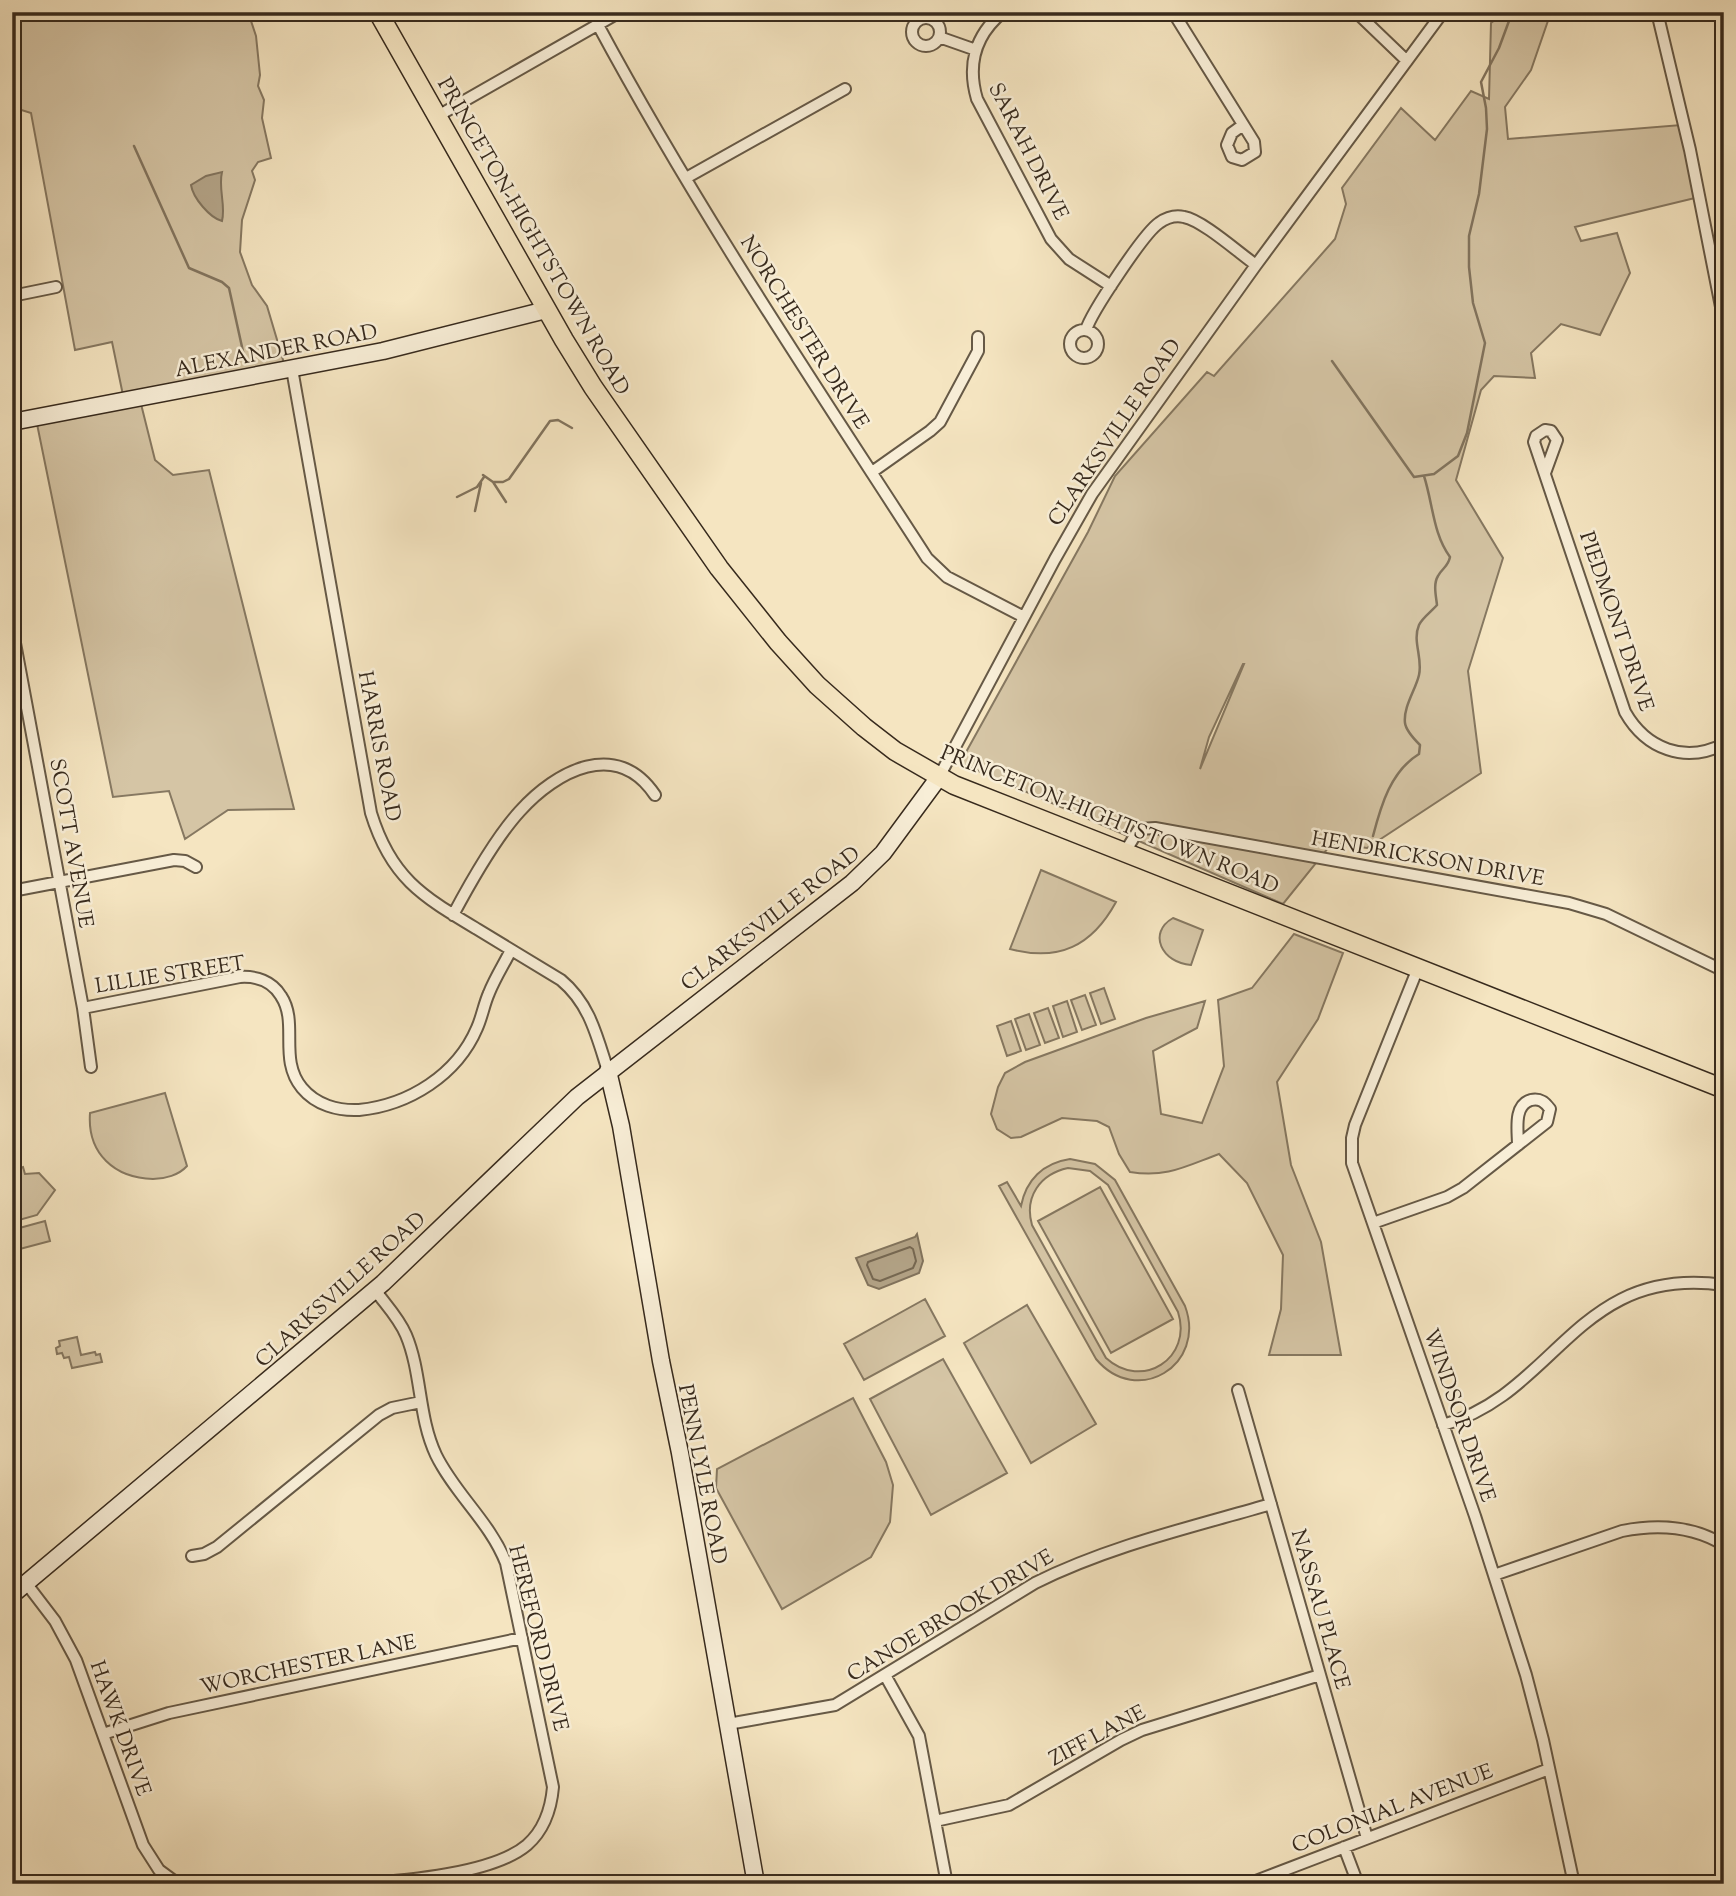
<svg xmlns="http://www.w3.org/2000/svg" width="1736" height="1896" viewBox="0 0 1736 1896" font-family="'Sorts Mill Goudy',serif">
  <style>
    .green { fill: #d5c5a5; stroke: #867861; stroke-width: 2; fill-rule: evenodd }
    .water { fill: #b4a589; stroke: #82745e; stroke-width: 2 }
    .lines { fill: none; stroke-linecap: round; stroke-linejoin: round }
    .shore { stroke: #766853; stroke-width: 2 }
    .stream { stroke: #82745e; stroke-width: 2.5 }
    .street-casing { stroke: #665946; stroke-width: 14 }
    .secondary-casing { stroke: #372a1d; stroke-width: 19 }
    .primary-casing { stroke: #372a1d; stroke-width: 21 }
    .street { stroke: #f8eed7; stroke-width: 10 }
    .secondary { stroke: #f8eed7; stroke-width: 16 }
    .primary { stroke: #f5e5c1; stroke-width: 18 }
    .labels { text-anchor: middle; stroke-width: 5; stroke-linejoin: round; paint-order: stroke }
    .street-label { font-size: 21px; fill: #372a1d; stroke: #f8eed7 }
  </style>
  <rect width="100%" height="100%" fill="#f5e5c1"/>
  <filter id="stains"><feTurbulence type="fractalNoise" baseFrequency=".00286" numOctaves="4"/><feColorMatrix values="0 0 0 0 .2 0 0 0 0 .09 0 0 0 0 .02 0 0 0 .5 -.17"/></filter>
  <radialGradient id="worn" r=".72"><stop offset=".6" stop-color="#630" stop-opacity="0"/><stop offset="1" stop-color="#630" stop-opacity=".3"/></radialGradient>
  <!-- green -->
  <path class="green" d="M12 12H248L256 36 260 75 258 86 264 100 262 118 271 158 258 162 252 171 255 180 242 220 240 252 252 285 267 306 286 370 124 400 112 342 75 350 31 113 12 107Z
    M1505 12H1551L1531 70 1505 107 1508 139 1681 125 1695 198 1575 227 1581 241 1617 233 1630 273 1600 335 1561 324 1531 353 1535 378 1494 376 1481 390 1456 480 1503 558 1468 671 1481 773 1367 848 1332 843 1283 904 960 763 1088 532 1115 476 1207 372 1214 376 1335 239 1346 204 1342 188 1401 108 1435 140 1471 91 1489 99 1491 23ZM1243 664H1244L1200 769 1209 737Z
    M141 404 155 460 173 475 209 470 294 809 228 810 185 839 169 791 113 797 36 419Z
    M1041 870 1116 902C1092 946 1059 962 1010 949Z
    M1173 918 1203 930 1191 965C1162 963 1147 933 1173 918Z
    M1294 934 1343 953 1318 1019 1277 1082 1291 1165 1321 1242 1341 1355H1269L1281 1309 1283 1255 1247 1183 1219 1154C1186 1166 1167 1178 1130 1172L1119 1154 1109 1127 1097 1121 1062 1118 1021 1137 1011 1138 997 1129 991 1114 998 1087 1005 1073 1025 1062 1146 1018 1205 1001 1197 1028 1153 1051 1161 1114 1202 1123 1224 1066 1218 1000 1252 988Z
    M1104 988 1115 1019 1101 1024 1090 993Z
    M1085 995 1096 1025 1082 1030 1071 1000Z
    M1067 1001 1077 1032 1063 1037 1053 1006Z
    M1048 1008 1059 1038 1045 1043 1034 1013Z
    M1029 1014 1040 1045 1026 1050 1015 1019Z
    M1011 1021 1021 1051 1007 1056 997 1026Z
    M165 1093 187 1166C179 1175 165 1179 153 1179 115 1178 87 1154 90 1113Z
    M1070 1159 1095 1164 1115 1180 1185 1306C1207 1365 1137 1408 1096 1359L999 1186 1007 1182 1021 1206C1026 1180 1043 1163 1070 1159ZM1068 1168 1090 1171 1108 1185 1178 1312C1193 1358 1142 1391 1106 1358L1032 1225C1024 1197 1040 1174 1068 1168Z
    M23 1167 25 1174 39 1173 55 1190 37 1215 12 1222V1171Z
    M1100 1187 1173 1319 1111 1353 1038 1221Z
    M45 1221 50 1241 16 1250 12 1230Z
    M925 1299 945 1336 864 1380 844 1344Z
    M1027 1305 1096 1424 1031 1463 964 1343Z
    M77 1337 81 1355 95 1352 96 1355 100 1354 102 1362 72 1368 69 1357 64 1358 62 1353 57 1354 56 1348 60 1346 59 1341Z
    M943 1359 1007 1473 931 1515 870 1399Z
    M853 1398 886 1462 893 1485 890 1522 871 1557 782 1609 716 1488 717 1469Z"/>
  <!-- water -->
  <path class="water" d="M222 172C218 189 226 205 222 221 210 218 193 198 191 185L206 176Z
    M917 1234 923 1261 919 1273 879 1289 868 1285 856 1258 915 1237Z"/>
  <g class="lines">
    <!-- shore -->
    <path class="shore" d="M910 1247 913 1249 916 1261 913 1268 880 1281 873 1279 867 1265 868 1262Z"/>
    <!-- stream -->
    <path class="stream" d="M134 146 189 268 222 282 229 288 244 356
      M1332 361 1414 477 1434 474 1458 456 1467 433 1485 343 1473 303 1469 267V236L1479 194 1487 129 1486 108 1481 82 1499 48 1509 21 1522 12
      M483 475 493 482 506 502
      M493 482H503L509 479 550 421 558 420 572 428
      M457 497 477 487 484 477
      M475 511 481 483
      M1373 836C1381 805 1391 771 1419 754L1420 745C1415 740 1406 731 1405 723 1403 707 1416 689 1419 675 1423 658 1412 641 1419 625 1422 618 1432 611 1437 605 1436 596 1433 584 1438 576 1443 567 1448 567 1450 557 1433 534 1433 504 1424 476"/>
    <defs>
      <path id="street" d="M1003 12C975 35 967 65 977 99L1051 239 1069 259 1111 286
        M1173 12 1254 142 1255 152 1242 160 1232 157 1227 145 1232 133 1243 125
        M1356 12 1407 61
        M1657 12 1690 150 1724 322
        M912 32a14 14 0 1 1 28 0a14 14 0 1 1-28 0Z
        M598 25C697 209 814 383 927 558L947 577 1024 617
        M939 37 976 50
        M436 117 620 12
        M686 178 845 89
        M12 296 56 287
        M1070 344a14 14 0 1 1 28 0a14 14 0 1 1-28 0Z
        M1086 330C1091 313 1144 233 1159 223 1166 218 1175 215 1184 217 1202 220 1239 253 1256 265
        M292 369 371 813C391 878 422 896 477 929 505 946 533 963 561 980 590 1004 597 1037 608 1071
        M872 472 930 431 940 422 978 351V337
        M1545 473 1557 440 1551 431 1545 430 1536 436 1534 442 1625 712C1646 749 1685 764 1724 744
        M12 627 83 1008 91 1067
        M939 777 1055 559 1092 494 1256 265 1443 12
        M1125 852 1139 829 1155 828 1569 903 1606 914 1724 971
        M12 891 174 860 185 861 196 867
        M453 915C469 885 497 836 520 811 556 771 617 738 655 795
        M1418 968 1355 1125 1352 1138V1163L1475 1516 1526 1675 1543 1740 1574 1884
        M83 1008 240 977C256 976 272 981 281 996 299 1023 278 1059 302 1088 316 1105 338 1111 359 1110 409 1105 457 1075 477 1028 482 1017 484 1004 489 993 495 978 504 964 511 950
        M1373 1223 1447 1197 1463 1188 1547 1122 1550 1109C1545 1102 1540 1098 1531 1100 1513 1105 1518 1131 1518 1145
        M1238 1390 1367 1838
        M1443 1425C1557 1393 1577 1264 1724 1285
        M192 1556 204 1554 217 1547 379 1415 392 1408 421 1402
        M1494 1575 1622 1531C1657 1524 1693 1526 1724 1545
        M26 1583 55 1621 76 1660 143 1845 159 1870 178 1884
        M885 1675 919 1736 947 1884
        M728 1724 835 1705 1035 1583C1109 1546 1192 1527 1271 1504
        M103 1734 169 1713 522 1638
        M935 1821 1009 1805 1121 1740 1142 1730 1320 1675
        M1344 1847 1358 1884
        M359 1884C403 1881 493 1874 527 1845 544 1830 551 1810 553 1787L506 1563C490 1522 455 1494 436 1455 418 1417 422 1373 406 1335 399 1318 386 1305 375 1290
        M1248 1884 1549 1769"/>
      <path id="secondary" d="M12 422 383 351 546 310
        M608 1071 621 1126 661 1361 680 1453 756 1884
        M12 1595 383 1283 577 1097 852 883 883 853 939 777"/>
      <path id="primary" d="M378 12 564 340 593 387 719 568 778 642 817 685 864 727 895 751 954 785 1724 1089"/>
    </defs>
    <!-- street casing -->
    <use href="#street" class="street-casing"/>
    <!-- secondary casing -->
    <use href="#secondary" class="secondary-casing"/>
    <!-- primary casing -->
    <use href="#primary" class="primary-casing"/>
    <!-- street -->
    <use href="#street" class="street"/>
    <!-- secondary -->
    <use href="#secondary" class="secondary"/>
    <!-- primary -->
    <use href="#primary" class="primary"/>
  </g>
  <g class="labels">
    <!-- street labels -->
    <g class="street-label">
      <text transform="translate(1029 151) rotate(63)" y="7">SARAH DRIVE</text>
      <text transform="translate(534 236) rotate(60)" y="7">PRINCETON-HIGHTSTOWN ROAD</text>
      <text transform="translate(805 332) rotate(58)" y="7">NORCHESTER DRIVE</text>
      <text transform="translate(276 350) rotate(-11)" y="7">ALEXANDER ROAD</text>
      <text transform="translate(1114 432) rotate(-56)" y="7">CLARKSVILLE ROAD</text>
      <text transform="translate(1617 621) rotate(71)" y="7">PIEDMONT DRIVE</text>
      <text transform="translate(380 746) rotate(79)" y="7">HARRIS ROAD</text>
      <text transform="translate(1110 819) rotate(22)" y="7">PRINCETON-HIGHTSTOWN ROAD</text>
      <text transform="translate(72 843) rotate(80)" y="7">SCOTT AVENUE</text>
      <text transform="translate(1428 858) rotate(10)" y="7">HENDRICKSON DRIVE</text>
      <text transform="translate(770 918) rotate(-38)" y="7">CLARKSVILLE ROAD</text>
      <text transform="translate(170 974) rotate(-9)" y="7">LILLIE STREET</text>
      <text transform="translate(340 1289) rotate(-42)" y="7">CLARKSVILLE ROAD</text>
      <text transform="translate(1460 1415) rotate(71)" y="7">WINDSOR DRIVE</text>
      <text transform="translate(703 1474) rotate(79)" y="7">PENN LYLE ROAD</text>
      <text transform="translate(1321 1609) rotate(74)" y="7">NASSAU PLACE</text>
      <text transform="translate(950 1615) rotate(-31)" y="7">CANOE BROOK DRIVE</text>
      <text transform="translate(539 1638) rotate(76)" y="7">HEREFORD DRIVE</text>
      <text transform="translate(308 1664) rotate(-12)" y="7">WORCHESTER LANE</text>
      <text transform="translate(121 1728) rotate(70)" y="7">HAWK DRIVE</text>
      <text transform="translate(1097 1735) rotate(-28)" y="7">ZIFF LANE</text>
      <text transform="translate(1392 1808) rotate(-21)" y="7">COLONIAL AVENUE</text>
    </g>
  </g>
  <!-- margin -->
  <rect width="1736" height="1896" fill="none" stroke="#f5e5c1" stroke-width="42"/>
  <rect x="14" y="14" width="1708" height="1868" fill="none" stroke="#372a1d" stroke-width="3.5"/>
  <rect x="21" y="21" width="1694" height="1854" fill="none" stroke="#372a1d" stroke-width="2"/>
  <rect width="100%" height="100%" filter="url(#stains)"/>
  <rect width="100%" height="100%" fill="url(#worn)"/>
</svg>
